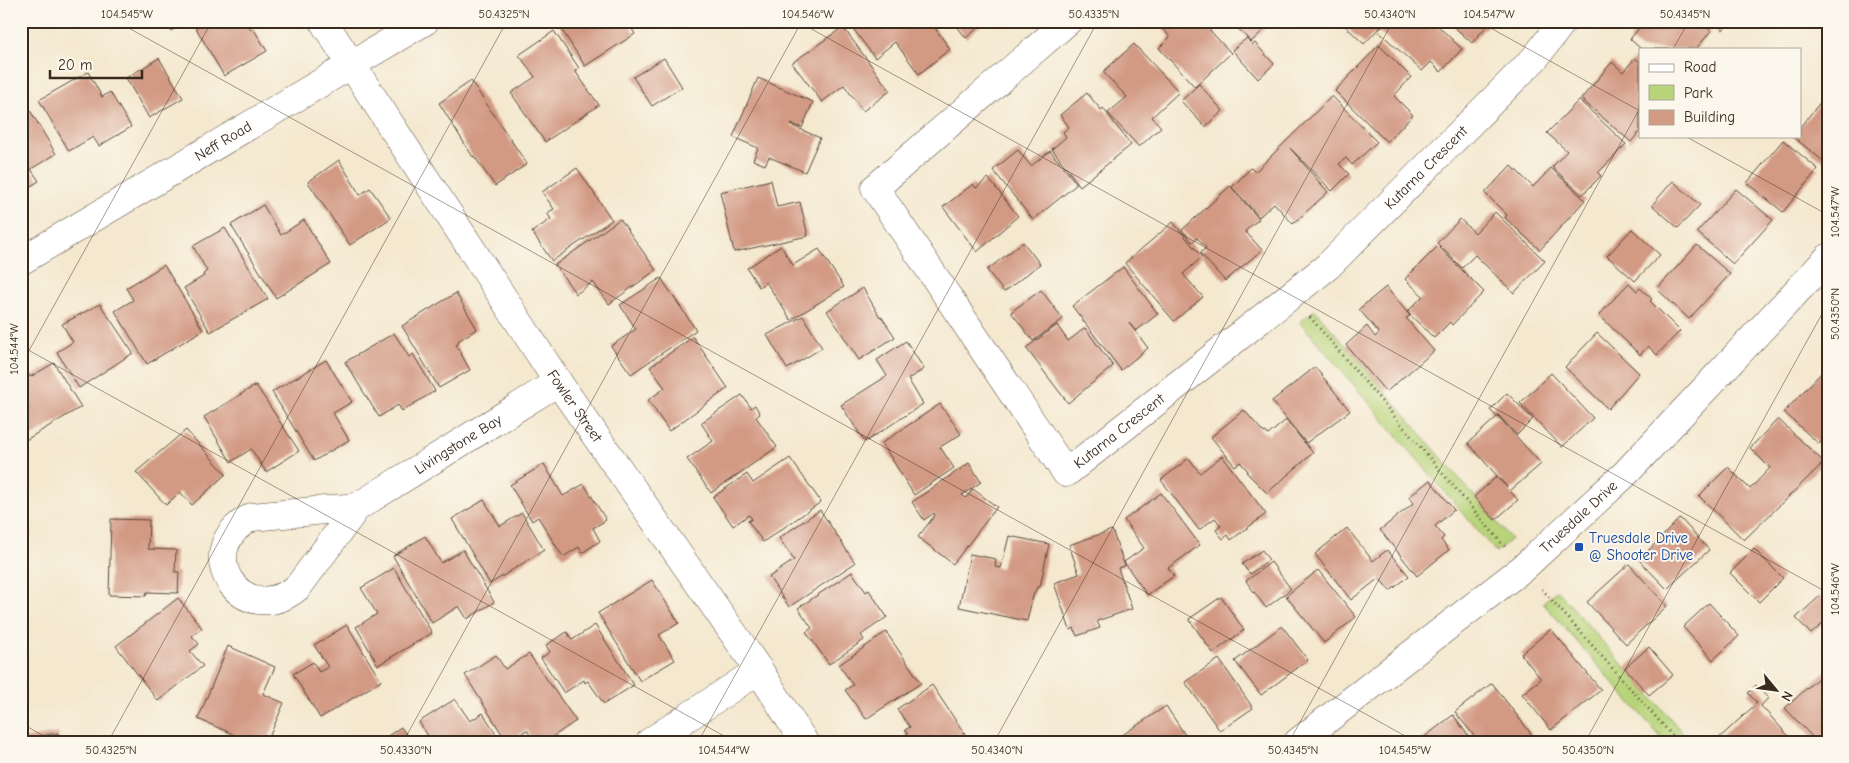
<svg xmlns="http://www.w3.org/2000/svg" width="1849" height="763" viewBox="0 0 1849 763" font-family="'Comic Neue',sans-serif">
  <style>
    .green { fill: #b8d47a; stroke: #7a7f4c }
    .building { fill: #d29983 }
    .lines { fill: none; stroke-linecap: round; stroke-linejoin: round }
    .minor-casing { stroke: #574639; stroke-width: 29 }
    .tertiary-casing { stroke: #574639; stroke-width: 29 }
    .path { stroke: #574639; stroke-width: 3; stroke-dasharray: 1 4; stroke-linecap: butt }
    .minor { stroke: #fff; stroke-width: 28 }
    .tertiary { stroke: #fff; stroke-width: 28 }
    .ticks { fill: none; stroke: #3b2a1e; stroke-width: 1; stroke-opacity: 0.45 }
    .transit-dot { fill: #1a4fb4; stroke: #fbf7ec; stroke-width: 2 }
    .labels { text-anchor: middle; stroke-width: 4; stroke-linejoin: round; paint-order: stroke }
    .street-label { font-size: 15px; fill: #3b2a1e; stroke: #fbf7ec }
    .transit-label { font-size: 15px; fill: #164399; stroke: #fbf7ec; text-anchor: start }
    .neatline { fill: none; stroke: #3b2a1e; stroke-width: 2 }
    .ticks-label { font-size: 12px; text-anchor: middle; fill: #3b2a1e }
  </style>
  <rect width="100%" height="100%" fill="#fbf7ec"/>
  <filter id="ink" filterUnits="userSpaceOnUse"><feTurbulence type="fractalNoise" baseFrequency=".02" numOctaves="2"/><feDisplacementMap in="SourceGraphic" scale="10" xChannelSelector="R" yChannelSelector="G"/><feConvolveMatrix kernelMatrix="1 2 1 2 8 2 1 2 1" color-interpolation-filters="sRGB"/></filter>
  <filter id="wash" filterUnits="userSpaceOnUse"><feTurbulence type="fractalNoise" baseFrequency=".0096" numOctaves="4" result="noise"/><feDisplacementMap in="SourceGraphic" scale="20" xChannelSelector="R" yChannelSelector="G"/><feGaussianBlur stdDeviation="1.12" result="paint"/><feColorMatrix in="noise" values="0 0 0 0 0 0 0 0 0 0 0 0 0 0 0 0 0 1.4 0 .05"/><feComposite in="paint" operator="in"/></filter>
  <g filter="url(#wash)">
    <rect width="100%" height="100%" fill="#f4e8cf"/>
    <!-- green -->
    <path class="green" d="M1315 310 1511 539 1496 552 1300 322Z
      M1557 590 1691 742H1665L1543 603Z"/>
    <g id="blocks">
      <!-- building -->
      <path class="building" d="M165 21H188L171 31Z
        M196 21H246L251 30 253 28 267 51 224 76 193 23Z
        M569 21H627L635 34 585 66 560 27Z
        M865 21H930L950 49 919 74 895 42 875 58 854 30Z
        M953 21H986L966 38Z
        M1171 21H1201L1231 53 1195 87 1159 48 1170 37 1163 29Z
        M1231 21H1273L1251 42Z
        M1340 21H1386L1364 44Z
        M1387 21H1433L1462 49 1441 72 1431 62 1422 71 1378 31Z
        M1440 21H1491L1472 43 1449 22 1446 26Z
        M1645 21H1700L1711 31 1696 49H1641L1630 39Z
        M1713 21H1730L1723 30Z
        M843 27 890 91 863 111 844 85 822 102 792 63Z
        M554 31 579 68 575 71 599 105 545 142 511 93 535 77 519 55Z
        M1247 38 1252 45 1255 43 1274 64 1258 79 1232 50Z
        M1134 44 1179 92 1152 117 1161 127 1139 147 1108 113 1127 97 1103 72Z
        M1379 45 1411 77 1394 96 1413 115 1387 142 1335 91Z
        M159 58 183 98 149 118 126 78Z
        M664 58 682 87 652 106 633 77Z
        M1635 58 1640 62V131L1631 142 1581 99 1612 62 1623 72Z
        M88 72 102 97 110 92 131 127 99 146 93 137 69 151 39 100Z
        M758 78 813 102 802 128 792 124 791 125 820 138 805 172 769 157 765 165 753 160 758 148 733 137Z
        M471 81 527 164 495 186 474 156 473 157 439 103Z
        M1199 84 1223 111 1205 127 1181 101Z
        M1087 93 1101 110 1103 108 1131 145 1080 186 1052 149 1066 137 1063 132 1069 127 1060 115Z
        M1828 93V163L1827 164 1792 136H1800V127Z
        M21 95 56 154 31 169 39 181 21 192Z
        M1332 96 1377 142 1352 165 1346 158 1339 164 1349 174 1332 191 1290 148 1328 192 1293 224 1274 203 1259 217 1232 187 1251 168 1255 172Z
        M1579 100 1626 144 1598 173 1601 176 1582 195 1552 167 1567 151 1547 133Z
        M1783 140 1818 169 1783 212 1747 183Z
        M1018 150 1031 166 1050 151 1077 184 1033 220 993 170Z
        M339 160 360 195 370 188 391 218 350 245 308 182Z
        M1511 165 1533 187 1551 168 1585 200 1540 250 1505 218 1507 215 1485 193Z
        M577 168 612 220 552 261 532 232 551 219 547 213 554 209 542 192Z
        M988 178 1018 216 977 252 943 207 973 184 976 188Z
        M771 180 777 207 800 202 808 236 734 252 720 192Z
        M1673 181 1700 205 1678 228 1652 205Z
        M1230 186 1259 219 1245 231 1262 250 1225 281 1200 253 1206 248 1197 238 1192 242 1182 230Z
        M1736 189 1773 220 1733 264 1697 232Z
        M263 205 281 235 304 220 331 264 276 298 231 225Z
        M1495 212 1545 261 1514 293 1475 255 1462 268 1437 243 1460 219 1475 233Z
        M620 219 656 270 609 304 593 282 576 294 555 265Z
        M1173 222 1202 257 1183 274 1203 297 1174 321 1125 263Z
        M225 228 268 299 210 332 184 288 204 276 203 274 207 271 193 246Z
        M1632 229 1660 255 1635 281 1607 256Z
        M1023 242 1040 264 1004 292 987 270Z
        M1697 245 1730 274 1689 319 1657 289Z
        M781 246 793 265 819 249 844 287 791 320 766 282 759 287 747 268Z
        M1438 246 1484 292 1452 325 1450 322 1434 338 1407 312 1423 296 1405 279Z
        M164 265 203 330 147 364 115 311 133 300 126 288Z
        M1123 267 1158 314 1136 331 1129 323 1148 348 1121 370 1072 306Z
        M661 278 696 330 631 374 611 346 636 329 620 305Z
        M1629 283 1637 291 1640 288 1652 299 1650 301 1680 331 1657 355 1648 346 1640 355 1599 315Z
        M1386 287 1410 316 1406 318 1434 351 1386 392 1346 345 1367 326 1375 337 1379 333 1359 309Z
        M863 288 880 317 881 316 895 337 859 360 827 311Z
        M1041 290 1063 319 1033 341 1011 312Z
        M456 293 477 329 458 341 459 343 456 345 470 370 439 388 402 326Z
        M100 304 133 353 79 388 57 352 73 342 62 324Z
        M803 316 822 348 787 369 767 335Z
        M1057 325 1068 341 1085 328 1113 366 1068 403 1026 348Z
        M394 333 409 357 413 354 435 391 402 411 398 405 379 417 345 362Z
        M1597 333 1639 373 1608 409 1565 367Z
        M693 337 728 388 669 431 648 400 665 388 650 367Z
        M906 341 924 369 908 379 923 404 865 442 841 405 887 376 877 360Z
        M326 360 352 402 333 413 349 440 314 461 272 392Z
        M21 363 30 377 54 363 81 407 24 441 21 436Z
        M1315 367 1350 411 1306 443 1272 401Z
        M1826 368 1828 370V434L1819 444 1784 412Z
        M1551 373 1593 418 1562 447 1520 403Z
        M256 385 299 451 266 472 251 449 231 462 204 417Z
        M1507 393 1533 419 1517 435 1498 415 1496 416 1490 410Z
        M742 395 751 408 755 405 760 414 756 417 777 447 711 493 687 459 713 441 701 423Z
        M940 404 961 434 940 447 954 468 914 495 882 443Z
        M1244 410 1264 433 1266 432 1268 435 1286 420 1313 453 1267 493 1246 472 1248 471 1240 462 1235 466 1211 437Z
        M1498 416 1541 464 1510 491 1518 500 1495 520 1474 497 1496 477 1507 487 1468 443Z
        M1778 419 1824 462 1744 540 1699 496 1728 467 1750 489 1770 468 1750 448Z
        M186 430 226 474 192 505 180 492 166 505 136 472Z
        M1222 456 1266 514 1231 540 1228 535 1223 539 1216 530 1221 526 1215 518 1199 530 1161 480 1189 458 1200 473Z
        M790 458 821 502 763 542 748 521 752 519 749 515 733 526 713 497 747 474 753 483Z
        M969 463 981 482 962 495 966 498 973 489 997 507 953 564 918 537 935 515 934 513 924 520 912 502Z
        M544 464 563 496 584 484 606 520 593 528 600 541 582 553 579 547 563 557 538 517 532 521 510 485Z
        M1430 480 1454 510 1435 526 1444 537 1441 540 1449 550 1417 576 1380 530 1414 503 1409 497Z
        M1161 493 1200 545 1168 568 1174 576 1147 595 1124 562 1144 548 1124 520Z
        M484 500 500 526 522 513 544 550 490 584 452 519Z
        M820 510 855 563 789 607 769 577 794 560 779 538Z
        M1680 518 1709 550 1667 589 1639 560Z
        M111 519 149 520 148 549 176 550 175 572H179L178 593 147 592 146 596 109 595Z
        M1347 528 1373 561 1387 550 1409 576 1390 591 1379 578 1351 600 1315 554Z
        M1112 530 1125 566 1118 568 1132 609 1097 621 1100 628 1077 636 1074 628 1070 630 1054 583 1079 574 1069 545Z
        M425 536 441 563 463 550 494 602 467 619 459 606 432 623 393 556Z
        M1009 536 1049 544 1040 587H1037L1033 596 1027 621 959 607 970 554 996 559 995 567 1001 568Z
        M1754 549 1783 578 1759 602 1730 573Z
        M1262 550 1269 560 1250 574 1242 564Z
        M1271 562 1291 589 1266 608 1246 581Z
        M1629 564 1667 606 1626 644 1587 602Z
        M394 568 432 633 378 665 356 627 377 614 361 588Z
        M1318 570 1356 617 1324 643 1286 596Z
        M852 572 866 592 869 590 887 617 861 635 864 640 829 664 806 632 812 628 798 608Z
        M652 580 679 623 659 635 675 660 640 681 598 613Z
        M1820 596 1828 604V619L1811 634 1796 618Z
        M1221 597 1244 630 1213 653 1189 619Z
        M178 598 202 628 192 636 199 644 190 651 203 666 158 701 116 646Z
        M1709 603 1739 636 1713 660 1683 627Z
        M347 625 381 681 320 718 293 674 313 662 319 672 328 667 314 645Z
        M595 625 634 685 604 704 588 681 585 683 584 680 564 693 541 658 550 652 546 645 567 632 572 640Z
        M1282 626 1308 660 1261 695 1235 661Z
        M1551 629 1601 690 1551 730 1522 694 1541 679 1521 654Z
        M886 632 921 683 866 719 845 690 853 685 839 665Z
        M228 646 275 667 263 694 284 703 267 742H257L243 736 242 738 198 719Z
        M1649 647 1673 675 1649 695 1625 668Z
        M529 654 576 721 545 742H534L527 730 507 742 465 675 496 655 505 669Z
        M1219 659 1253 708 1220 731 1185 682Z
        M1828 669V742H1817L1785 708Z
        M1492 683 1532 735 1524 742H1479L1455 712Z
        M932 685 968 739 965 742H896L908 734 905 730 910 727 897 709Z
        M1756 685 1768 698 1761 706 1794 742H1715L1757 703 1748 693Z
        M455 699 470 721 483 713 501 742H432L419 722Z
        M1166 706 1189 741 1121 742 1118 738Z
        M1453 715 1473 742H1418Z
        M401 727 411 742H379Z
        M58 733 59 742H21V739Z"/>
    </g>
  </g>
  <g filter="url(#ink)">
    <use href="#blocks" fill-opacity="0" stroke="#574639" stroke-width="1"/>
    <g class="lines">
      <defs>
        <g id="minor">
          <path id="s1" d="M323 21 558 382 759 670 804 742"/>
          <path id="s2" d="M1068 21 875 188 1066 473 1328 266 1535 58 1563 21"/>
          <path id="s3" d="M21 261 425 21"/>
          <path d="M357 507 298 587C242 633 188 549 252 517Z"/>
          <path id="s4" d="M357 507 558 382"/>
          <path d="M650 742 759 670"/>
        </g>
        <g id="tertiary">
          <path id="s5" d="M1298 742 1523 568 1624 475 1828 258"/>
        </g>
      </defs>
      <!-- minor casing -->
      <use href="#minor" class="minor-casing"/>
      <!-- tertiary casing -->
      <use href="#tertiary" class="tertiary-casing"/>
      <!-- path -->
      <path class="path" d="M1310 317 1505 547
        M1542 589 1678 742"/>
      <!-- minor -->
      <use href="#minor" class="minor"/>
      <!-- tertiary -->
      <use href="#tertiary" class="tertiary"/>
    </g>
  </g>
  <!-- ticks -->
  <path class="ticks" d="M116 21 1416 742M797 21 1828 593M1478 21 1640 111M1673 49 1689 21M1685 136 1828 215M21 346 735 742M21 365 212 21M21 723 54 742M108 742 507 21M403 742 802 21M698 742 1098 21M994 742 1393 21M1289 742 1640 108M1585 742 1828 303"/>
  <!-- markers -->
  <rect class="transit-dot" x="1574" y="542" width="10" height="10" rx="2.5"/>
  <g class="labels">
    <!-- street labels -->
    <g class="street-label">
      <text dy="5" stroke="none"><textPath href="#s3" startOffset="235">Neff Road</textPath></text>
      <text dy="5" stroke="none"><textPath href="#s2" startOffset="1071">Kutarna Crescent</textPath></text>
      <text dy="5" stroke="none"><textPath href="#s1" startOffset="460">Fowler Street</textPath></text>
      <text dy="5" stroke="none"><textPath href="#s2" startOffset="666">Kutarna Crescent</textPath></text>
      <text dy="5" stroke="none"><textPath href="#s4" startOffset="119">Livingstone Bay</textPath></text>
      <text dy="5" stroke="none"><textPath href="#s5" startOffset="360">Truesdale Drive</textPath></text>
    </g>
    <!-- transit labels -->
    <g class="transit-label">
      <text x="1589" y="543">Truesdale Drive<tspan x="1589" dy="17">@ Shooter Drive</tspan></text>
    </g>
  </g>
  <!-- margin -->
  <rect width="1849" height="763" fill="none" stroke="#fbf7ec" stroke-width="55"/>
  <!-- legend -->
  <rect x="1639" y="48" width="162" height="90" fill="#fbf7ec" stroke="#aea59a"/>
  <rect x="1649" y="64" width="25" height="8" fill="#ffffff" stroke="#aea59a"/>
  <text x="1684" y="72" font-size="15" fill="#3b2a1e">Road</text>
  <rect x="1649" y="85" width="25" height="15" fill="#b8d47a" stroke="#aea59a"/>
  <text x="1684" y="98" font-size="15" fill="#3b2a1e">Park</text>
  <rect x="1649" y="110" width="25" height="15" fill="#d29983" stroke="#aea59a"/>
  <text x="1684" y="122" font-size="15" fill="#3b2a1e">Building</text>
  <!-- north arrow -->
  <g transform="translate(1776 690) rotate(119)" stroke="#fbf7ec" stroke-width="4" paint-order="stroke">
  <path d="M0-4L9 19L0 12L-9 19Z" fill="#3b2a1e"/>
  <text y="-8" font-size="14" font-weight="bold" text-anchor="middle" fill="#3b2a1e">N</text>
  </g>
  <!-- scale -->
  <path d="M50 70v8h92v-8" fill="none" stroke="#3b2a1e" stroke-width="2.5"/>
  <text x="58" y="70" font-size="15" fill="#3b2a1e" stroke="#fbf7ec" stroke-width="4" paint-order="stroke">20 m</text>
  <rect x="28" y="28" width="1794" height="708" class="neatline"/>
  <g class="ticks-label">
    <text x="127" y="18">104.545°W</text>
    <text x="504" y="18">50.4325°N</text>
    <text x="808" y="18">104.546°W</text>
    <text x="1094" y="18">50.4335°N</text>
    <text x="1390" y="18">50.4340°N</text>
    <text x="1489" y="18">104.547°W</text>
    <text x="1685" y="18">50.4345°N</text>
    <text transform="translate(1835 212) rotate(-90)" y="4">104.547°W</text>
    <text transform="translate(1835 314) rotate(-90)" y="4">50.4350°N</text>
    <text transform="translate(14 349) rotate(-90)" y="4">104.544°W</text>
    <text transform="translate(1835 589) rotate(-90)" y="4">104.546°W</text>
    <text x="111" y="754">50.4325°N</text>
    <text x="406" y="754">50.4330°N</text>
    <text x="724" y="754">104.544°W</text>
    <text x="997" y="754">50.4340°N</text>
    <text x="1293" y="754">50.4345°N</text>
    <text x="1405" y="754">104.545°W</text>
    <text x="1588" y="754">50.4350°N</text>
  </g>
</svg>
